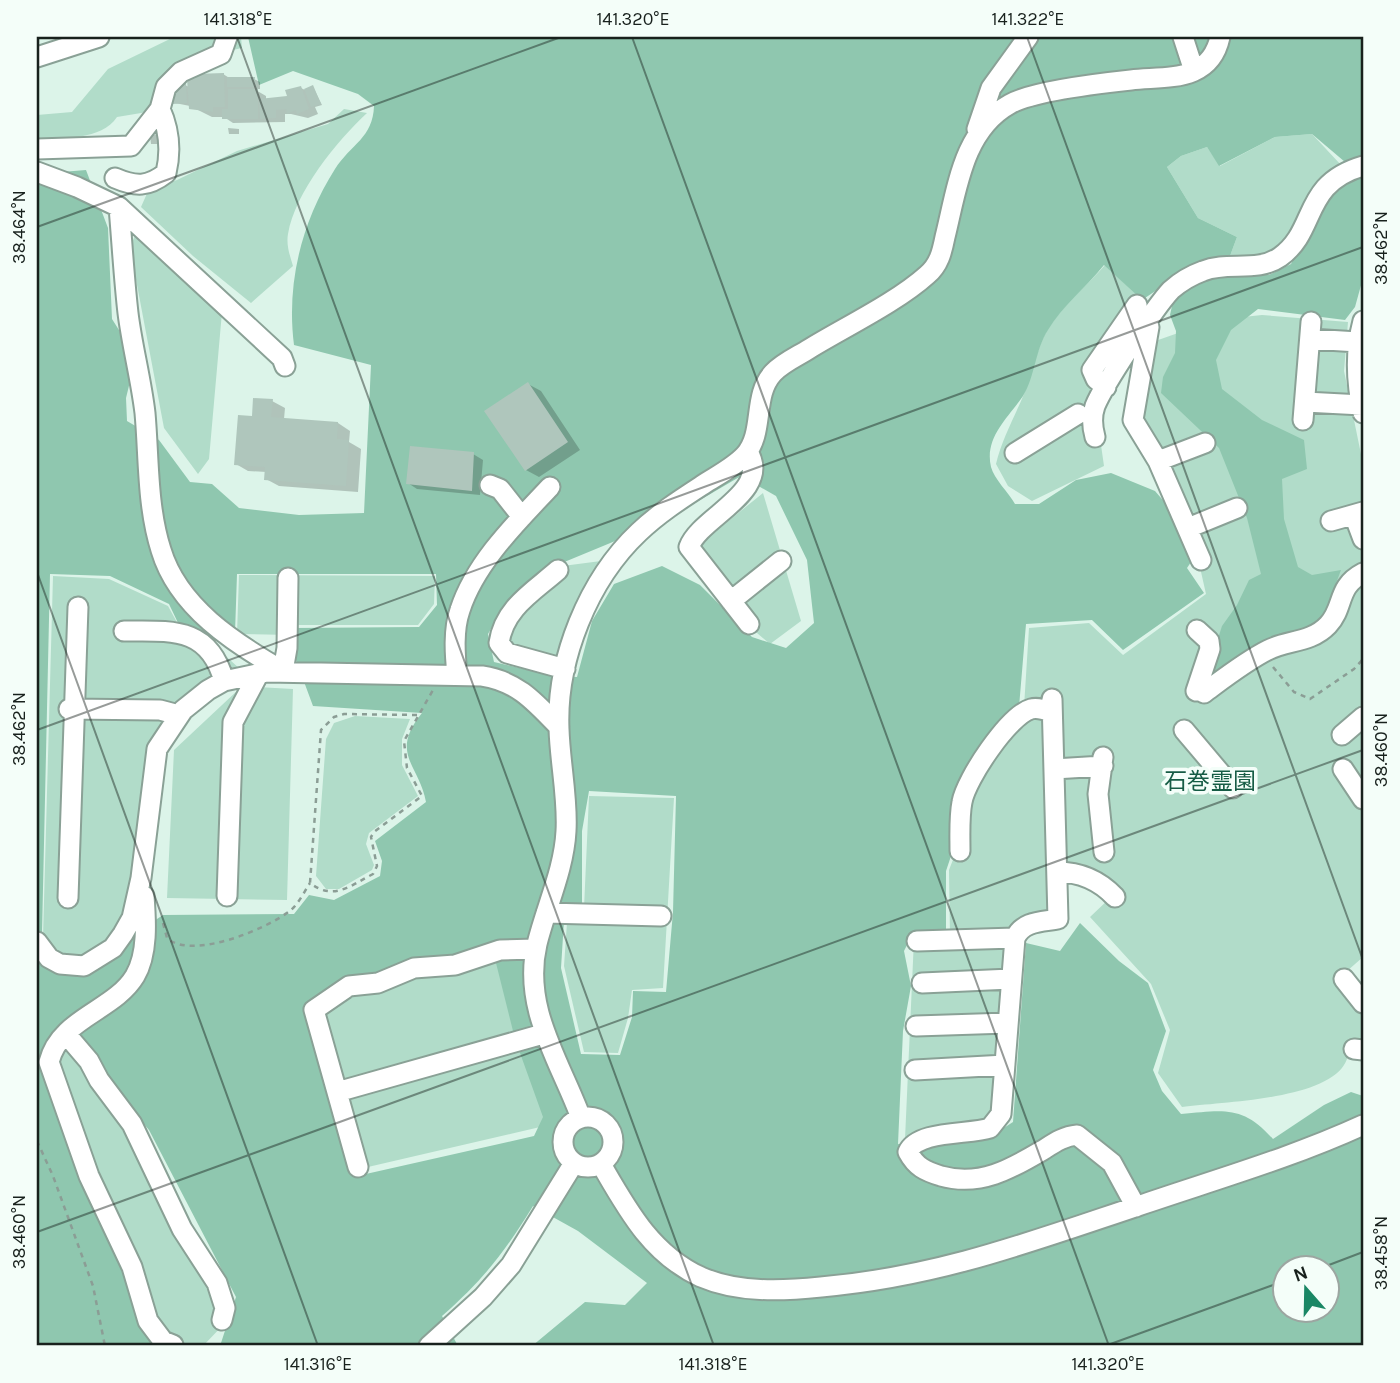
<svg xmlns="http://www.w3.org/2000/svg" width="1400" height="1383" viewBox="0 0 1400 1383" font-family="Karla,'Noto Sans JP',sans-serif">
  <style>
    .green { fill: #b1dcc9 }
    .forest { fill: #8fc7af; fill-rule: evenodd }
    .shadow { fill: #0003 }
    .building { fill: #afc6bc }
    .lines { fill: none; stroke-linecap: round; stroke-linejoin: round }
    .minor-casing { stroke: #8aa196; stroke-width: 23 }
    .path { stroke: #8b9d95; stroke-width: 2.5; stroke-dasharray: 5 5; stroke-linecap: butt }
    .minor { stroke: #fff; stroke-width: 19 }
    .ticks { fill: none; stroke: #18211d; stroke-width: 2; stroke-opacity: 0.45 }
    .labels { text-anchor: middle; stroke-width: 7; stroke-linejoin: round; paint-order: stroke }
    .park-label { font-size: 23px; fill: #165c45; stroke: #f4fef9 }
    .neatline { fill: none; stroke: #18211d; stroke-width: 2.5 }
    .ticks-label { font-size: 18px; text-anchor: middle; fill: #18211d }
  </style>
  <rect width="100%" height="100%" fill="#dcf4e9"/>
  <!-- green -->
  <path class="green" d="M174 37H241L242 48 200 57 153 111 117 117C101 141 63 137 37 140V115L72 112 108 69Z
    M344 109 367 113C337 141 295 192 288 234 286 245 290 256 293 266L251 303 193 256 141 207 149 189 177 180 237 151 328 124Z
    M1312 134 1341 165 1286 244 1272 255 1230 256 1237 237 1198 218 1167 167 1181 156 1207 147 1220 166 1275 137Z
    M137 231 222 312 209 459 198 474 164 428 134 269 127 254Z
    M1105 265 1142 300 1089 407 1100 438 1104 466 1032 501 1008 486 996 464C1002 439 1014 418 1024 394 1033 374 1036 348 1048 329 1064 304 1086 287 1105 265Z
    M1262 315 1348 322 1344 371 1363 464V957L1338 979 1363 1012V1046L1352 1044C1349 1051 1348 1059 1344 1065 1322 1100 1221 1102 1182 1107L1158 1073 1170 1030 1151 984 1090 917 1110 898 1061 875 1063 923 1020 937 1002 1125 935 1139H905L914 939 950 937 949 870 956 852 957 802 1024 707 1029 628 1089 623 1123 655 1206 594 1199 563 1130 426 1144 345 1215 320Z
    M763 493 801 621 770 644 750 627 690 552Z
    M601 561 582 595 552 671 513 661 500 620 555 567Z
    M239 575 435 576 434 604 418 625H291V635L237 634Z
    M53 576 109 579 168 606 179 626 210 642 240 669 183 702 142 805 123 922 115 936 79 958 53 950 43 937Z
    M257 687 293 689 287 900 167 898 174 750 238 690Z
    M355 716 410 719 402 739V765L418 796 369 833 366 844 374 865 372 870 339 889H326L316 876 326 739 334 723Z
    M589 796 674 798 663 988 632 990 628 1018 618 1053 584 1052 564 966 568 908H584Z
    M494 948 553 1124 355 1170 316 1002Z
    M75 1039 182 1223 224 1324 203 1346H169L160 1342 48 1052Z"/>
  <!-- forest -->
  <path class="forest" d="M248 37H1363V278L1355 307 1345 320 1258 309 1231 330 1216 360 1222 389 1262 420 1304 440 1307 469 1282 479 1284 519 1298 567 1312 575 1341 570 1322 621 1204 682 1222 626 1237 605 1249 580 1261 574 1247 518 1219 448 1161 393 1163 377 1175 353 1176 331 1170 315 1174 297 1188 283 1241 270 1269 275 1291 264 1323 202 1340 184 1345 162 1312 134 1275 137 1219 166 1207 147 1181 156 1167 167 1198 218 1237 237 1230 256 1194 265 1142 300 1104 265C1086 288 1063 305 1048 330 1035 350 1035 377 1023 396 1009 417 984 437 991 467 994 479 1009 493 1015 504H1039L1076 480 1111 473 1155 491 1167 505 1193 559 1187 568 1204 593 1123 650 1092 620 1026 624 1019 707 966 769 952 800 953 850 946 871V932L912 935 904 951 911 986 903 1031 898 1144 911 1146 996 1133 1013 1122 1026 943 1060 951 1080 923 1119 961 1148 983 1166 1031 1153 1070 1162 1091 1181 1114C1224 1110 1243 1105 1273 1139L1324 1105 1351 1092 1363 1096V1346H532L585 1302 625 1305 647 1283 578 1231 533 1206C504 1253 484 1279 442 1316L458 1346H220L236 1297 149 1130 112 1086 67 1021 44 1052 125 1266 134 1309 159 1346H37V955L46 967 66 975 92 972 116 957 136 933 163 915 294 914 309 895 334 900 380 876 382 861 375 841 426 802C419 764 389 754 422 713L313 706 293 652V628L419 627 437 605 436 574H237L235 633 205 636 179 625 169 604 110 576 50 574 42 933 37 945V174L86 170 108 228 112 319 136 357 126 398 127 421 159 440 190 482 212 484 239 508 299 515 364 513 371 365 294 345C286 283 302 221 335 169 351 144 373 138 374 106L358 94 293 71 259 85ZM741 476 776 496 807 560 814 623 786 648 752 637 700 585 662 566 614 584 592 621 577 677 553 676 494 662 488 634 498 616 545 570 666 520ZM589 791 676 796 673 912 666 992 633 991 632 1017 620 1055 581 1054 561 968 565 905 582 906V831ZM418 957 495 959 515 1039 543 1117 534 1136 357 1176 350 1170 305 1005 345 979 375 976ZM1284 1268H1326V1310H1284Z"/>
  <!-- shadow -->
  <path class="shadow" d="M223 74 231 79H254L260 82V89H254L266 96V100L289 97 301 88 305 90 313 87 322 105 315 107 318 114 308 118 291 114H285V122L233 123 224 117H212L190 106 175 103 185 85 189 87Z
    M228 128 239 129V134H229Z
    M159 134 162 144H151L150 135Z
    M528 384 541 391 580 450 539 477 526 470Z
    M272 401 285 408 284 419 338 423 350 431 349 442 361 449 358 492 279 486 266 479 267 472 248 471 236 464 253 418Z
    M473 454 483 460 480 495 417 489 408 483Z"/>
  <!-- building -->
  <path class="building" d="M224 73 225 107H213V112L189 109 187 79 196 78 195 74Z
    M227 77H255L254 87H227Z
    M179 83H186L187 103 173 104 172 91Z
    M313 85 321 104 311 107 304 89Z
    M301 86 309 109 297 114 296 110 287 114 286 109 276 110V118L260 119 259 99 287 96 285 90Z
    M228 89H258V119H222V109H228Z
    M528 382 568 442 525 471 484 411Z
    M253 398 273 399 271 417 338 422 337 439 349 440 346 486 264 480 265 467 234 465 238 415 252 416Z
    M410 446 474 452 472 491 406 484Z"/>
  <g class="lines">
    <defs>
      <path id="minor" d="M1183 37 1194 71
        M37 57 99 37
        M977 129 991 88 1028 37
        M37 149 131 146 160 109 166 87 181 72 221 54 227 37
        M37 172 77 187 119 207 282 358 285 366
        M115 178C136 187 148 187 166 173 171 152 169 129 160 109
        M119 207C122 242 124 278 128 313 132 346 141 379 145 413 149 458 147 506 161 550 178 607 234 643 283 671L287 648 288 578
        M1363 321C1355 351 1356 382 1363 413
        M1149 327 1133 420 1158 461 1201 560
        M1310 339 1358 342
        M1106 387 1096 379 1092 370 1137 305
        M1305 402 1362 405
        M1303 420 1311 322
        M1095 437C1092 426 1091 417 1095 406 1104 384 1155 307 1171 290 1180 282 1192 275 1203 271 1228 261 1257 273 1280 257 1318 230 1301 184 1363 166
        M748 452C772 492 700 517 689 547L749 624
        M1015 453 1078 414
        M1158 461 1205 443
        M490 485 500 489 522 517
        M1354 515 1363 539
        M1331 521 1363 512
        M1188 528 1237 508
        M558 570C533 592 504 608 499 643L507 653 565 669
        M731 601 781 561
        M124 631C171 631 209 626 224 681
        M457 675C455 655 453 630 460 610 475 563 517 522 550 487
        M1196 691 1210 649 1209 641 1197 630
        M1204 693C1223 679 1246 661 1268 650 1287 640 1311 643 1328 625 1345 607 1336 587 1363 573
        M1052 699 1058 919C1041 922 1023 921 1015 938L1001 1114 990 1128C969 1135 918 1130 908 1152 916 1167 925 1171 941 1176 980 1187 1011 1169 1043 1150 1054 1143 1064 1136 1077 1135L1112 1163 1136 1207
        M69 709 160 710 179 715
        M1184 730 1233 788
        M1342 735 1363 717
        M1103 757 1098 794 1104 852
        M1054 769 1103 766
        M1343 769 1363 799
        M960 851C960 835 959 817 962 802 966 779 1009 715 1031 709 1038 707 1046 710 1052 712
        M1057 872C1080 872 1099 880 1115 897
        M144 896C146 921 148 954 135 976 114 1011 60 1018 49 1062L89 1176 132 1267 148 1321 163 1341 173 1345
        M227 896 233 722 259 673
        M68 898 78 607
        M546 913 661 916
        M917 941 1015 938
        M37 942 49 958 60 964 84 966 113 948 123 934 132 918 141 878 157 749 183 710 208 690 224 681 267 672 482 676C517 681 535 702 559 727
        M1344 979 1363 1003
        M922 983 1011 979
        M916 1026 1008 1023
        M66 1034 89 1061 99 1080 132 1124 182 1229 217 1283 225 1308 222 1320
        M1354 1049 1363 1050
        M915 1070 1005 1065
        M337 1092 543 1034
        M563 1142a25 25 0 1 1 50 0a25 25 0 1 1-50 0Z
        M581 1118C560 1061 522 1008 537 944 546 907 564 870 566 831 568 798 560 763 559 729 556 660 588 580 639 532 659 513 681 499 704 484 718 475 734 467 745 455 765 432 752 396 773 373 782 363 798 356 809 349 845 327 897 302 927 275 939 265 942 252 945 237 957 189 963 130 1010 104 1033 91 1103 83 1131 80 1167 76 1210 83 1220 37
        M601 1164C627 1209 651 1254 701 1277 738 1293 782 1291 821 1287 937 1277 1030 1242 1138 1206 1214 1180 1291 1158 1363 1125
        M358 1167 314 1010 349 986 378 983 414 968 455 965 500 950 536 949
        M429 1346 483 1297 511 1265 574 1163"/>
    </defs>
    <!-- minor casing -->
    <use href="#minor" class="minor-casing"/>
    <!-- path -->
    <path class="path" d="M1273 667 1294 692 1310 699 1354 669 1363 659
      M417 715 344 714 334 717 321 730 310 883C333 901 350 886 373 874L377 866 371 837 374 832 422 796 407 768 404 741 433 690
      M163 923 167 938C192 961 269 928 291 910 299 903 304 892 310 883
      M37 1141 53 1176 93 1286 105 1346"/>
    <!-- minor -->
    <use href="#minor" class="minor"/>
  </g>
  <!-- ticks -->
  <path class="ticks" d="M237 37 714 1346M632 37 1109 1346M1027 37 1363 960M37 227 561 37M37 572 318 1346M37 730 1363 247M37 1232 1363 750M1321 1268 1363 1252M1105 1346 1284 1281"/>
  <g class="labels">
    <!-- park labels -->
    <g class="park-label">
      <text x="1210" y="789">石巻霊園</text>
    </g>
  </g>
  <!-- border -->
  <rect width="1400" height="1383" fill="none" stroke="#f4fef9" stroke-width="77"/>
  <!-- north arrow -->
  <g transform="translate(1306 1289) rotate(340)"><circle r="33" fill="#f4fef9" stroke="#9ca6a1" stroke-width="2"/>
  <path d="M0-5L12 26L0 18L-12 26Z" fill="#1a8765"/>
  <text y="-10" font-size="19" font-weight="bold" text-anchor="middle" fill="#18211d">N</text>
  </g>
  <rect x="38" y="38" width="1324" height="1306" class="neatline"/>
  <g class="ticks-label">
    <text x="238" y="25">141.318°E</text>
    <text x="633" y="25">141.320°E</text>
    <text x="1028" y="25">141.322°E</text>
    <text transform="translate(19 227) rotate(-90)" y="6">38.464°N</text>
    <text transform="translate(1381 248) rotate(-90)" y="6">38.462°N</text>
    <text transform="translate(19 729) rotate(-90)" y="6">38.462°N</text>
    <text transform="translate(1381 750) rotate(-90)" y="6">38.460°N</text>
    <text transform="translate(19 1232) rotate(-90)" y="6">38.460°N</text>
    <text transform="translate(1381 1253) rotate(-90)" y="6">38.458°N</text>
    <text x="318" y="1370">141.316°E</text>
    <text x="713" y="1370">141.318°E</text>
    <text x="1108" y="1370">141.320°E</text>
  </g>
</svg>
